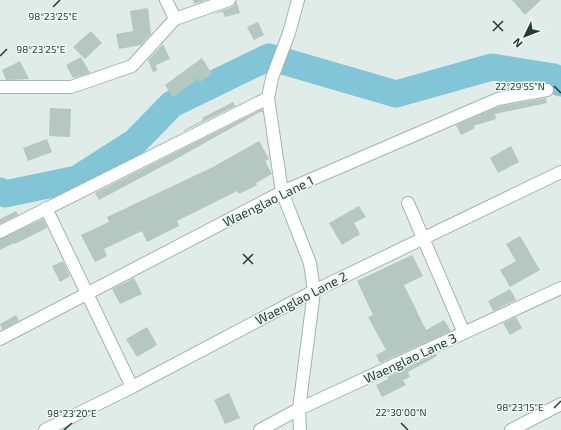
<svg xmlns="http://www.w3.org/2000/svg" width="561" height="430" viewBox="0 0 561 430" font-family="'Exo 2',sans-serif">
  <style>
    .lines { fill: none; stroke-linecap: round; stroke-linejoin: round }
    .river { stroke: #82c5d6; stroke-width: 27 }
    .building { fill: #b4c7c0 }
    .minor-casing { stroke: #a2b4ae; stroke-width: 14 }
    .minor { stroke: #fff; stroke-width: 12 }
    .ticks { fill: none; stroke: #1f3d36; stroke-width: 1.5 }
    .labels { text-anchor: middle; stroke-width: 3; stroke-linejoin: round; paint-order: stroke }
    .street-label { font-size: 13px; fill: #1f3d36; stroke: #f0f8f4 }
    .ticks-label { font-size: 10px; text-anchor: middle; fill: #1f3d36; stroke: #f0f8f4; stroke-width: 3; stroke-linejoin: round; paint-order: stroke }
  </style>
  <rect width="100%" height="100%" fill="#dfece7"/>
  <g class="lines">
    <!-- river -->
    <path class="river" d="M0 191 5 194 77 179 135 142 172 104 269 57 396 94 492 67 554 77 561 83"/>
  </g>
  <!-- building -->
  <path class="building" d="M193 0H206L194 4Z
    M236 0 240 13 225 17 223 12 213 14 232 7 235 5Z
    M512 0H541L525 15Z
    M148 8 151 34 141 45 119 49 116 34 133 31 130 11Z
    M258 22 264 35 254 40 247 27Z
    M91 31 102 43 85 59 73 47Z
    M163 44 170 59 156 65 157 71 153 72 148 60Z
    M81 57 90 73 73 78 66 65Z
    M202 58 212 74 200 82 198 79 173 97 165 85Z
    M20 61 29 79 6 80 2 70Z
    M526 85 527 86 496 92V89Z
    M546 98 547 103 495 114 496 119 473 126 475 128 461 135 456 125 500 106Z
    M233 102 235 106 184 131V130L203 120 202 118Z
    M50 108 71 109 70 137 49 136Z
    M262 109 263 112H260L176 159 99 200 95 193Z
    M47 139 52 152 28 161 23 148Z
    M259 141 269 159 265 161 272 174 256 183 257 185 239 194 237 191 177 221 179 226 147 242 142 231 104 249 107 256 95 262 81 235 109 222 107 217 213 167Z
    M511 146 519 162 498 173 490 158Z
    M359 206 366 217 354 223 360 234 342 245 329 223Z
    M16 211 18 215 0 224V219Z
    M43 219 47 228 15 244 14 243 0 250V239Z
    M520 236 540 270 510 287 500 270 516 261 506 244Z
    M412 255 423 276 404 285 426 330 444 320 451 331 380 363 376 355 386 350 368 317 373 315 357 281Z
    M63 261 70 276 60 282 52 266Z
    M134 278 142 294 120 304 112 289Z
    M510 289 516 300 493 311 488 301Z
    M16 315 19 321 2 330 0 324Z
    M516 317 522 328 510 335 503 323Z
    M147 327 157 345 137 357 126 339Z
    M442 351 436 354 437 356 408 372 410 377 403 380 406 385 382 397 376 385 388 379 387 377Z
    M229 393 240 418 225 424 214 400Z"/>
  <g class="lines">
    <defs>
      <path id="minor" d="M166 0 175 19 229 0
        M298 0 289 33 272 78 268 98 282 192 310 263 314 291 299 409 300 430
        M0 87H71L132 66 175 19
        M408 203 464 333
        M46 208 132 387
        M0 232 268 98
        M0 339 282 192 498 99 547 90
        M45 430 132 387 314 291 561 172
        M260 430 299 409 561 288
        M511 430 561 404"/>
    </defs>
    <!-- minor casing -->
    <use href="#minor" class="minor-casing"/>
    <!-- minor -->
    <use href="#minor" class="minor"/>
  </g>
  <!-- ticks -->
  <path class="ticks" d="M53 7 60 0M493 21 503 31M493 31 503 21M0 56 7 49M554 86 561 93M243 254 253 264M243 264 253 254M554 408 561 401M401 423 408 430M64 430 72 423"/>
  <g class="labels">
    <!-- street labels -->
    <g class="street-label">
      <text transform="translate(268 201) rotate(-26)" y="5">Waenglao Lane 1</text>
      <text transform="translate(301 298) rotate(-27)" y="5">Waenglao Lane 2</text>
      <text transform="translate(410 358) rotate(-25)" y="5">Waenglao Lane 3</text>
    </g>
  </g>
  <g class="ticks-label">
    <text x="53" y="20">98°23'25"E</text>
    <text x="41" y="53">98°23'25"E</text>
    <text x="520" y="90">22°29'55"N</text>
    <text x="520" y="411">98°23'15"E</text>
    <text x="401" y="416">22°30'00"N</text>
    <text x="72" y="417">98°23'20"E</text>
  </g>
  <!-- north arrow -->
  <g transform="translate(525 36) rotate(227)" stroke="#f0f8f4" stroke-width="3" paint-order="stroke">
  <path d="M0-3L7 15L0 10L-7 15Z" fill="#1f3d36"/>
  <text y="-6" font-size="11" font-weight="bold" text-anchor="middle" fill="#1f3d36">N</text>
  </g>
</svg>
